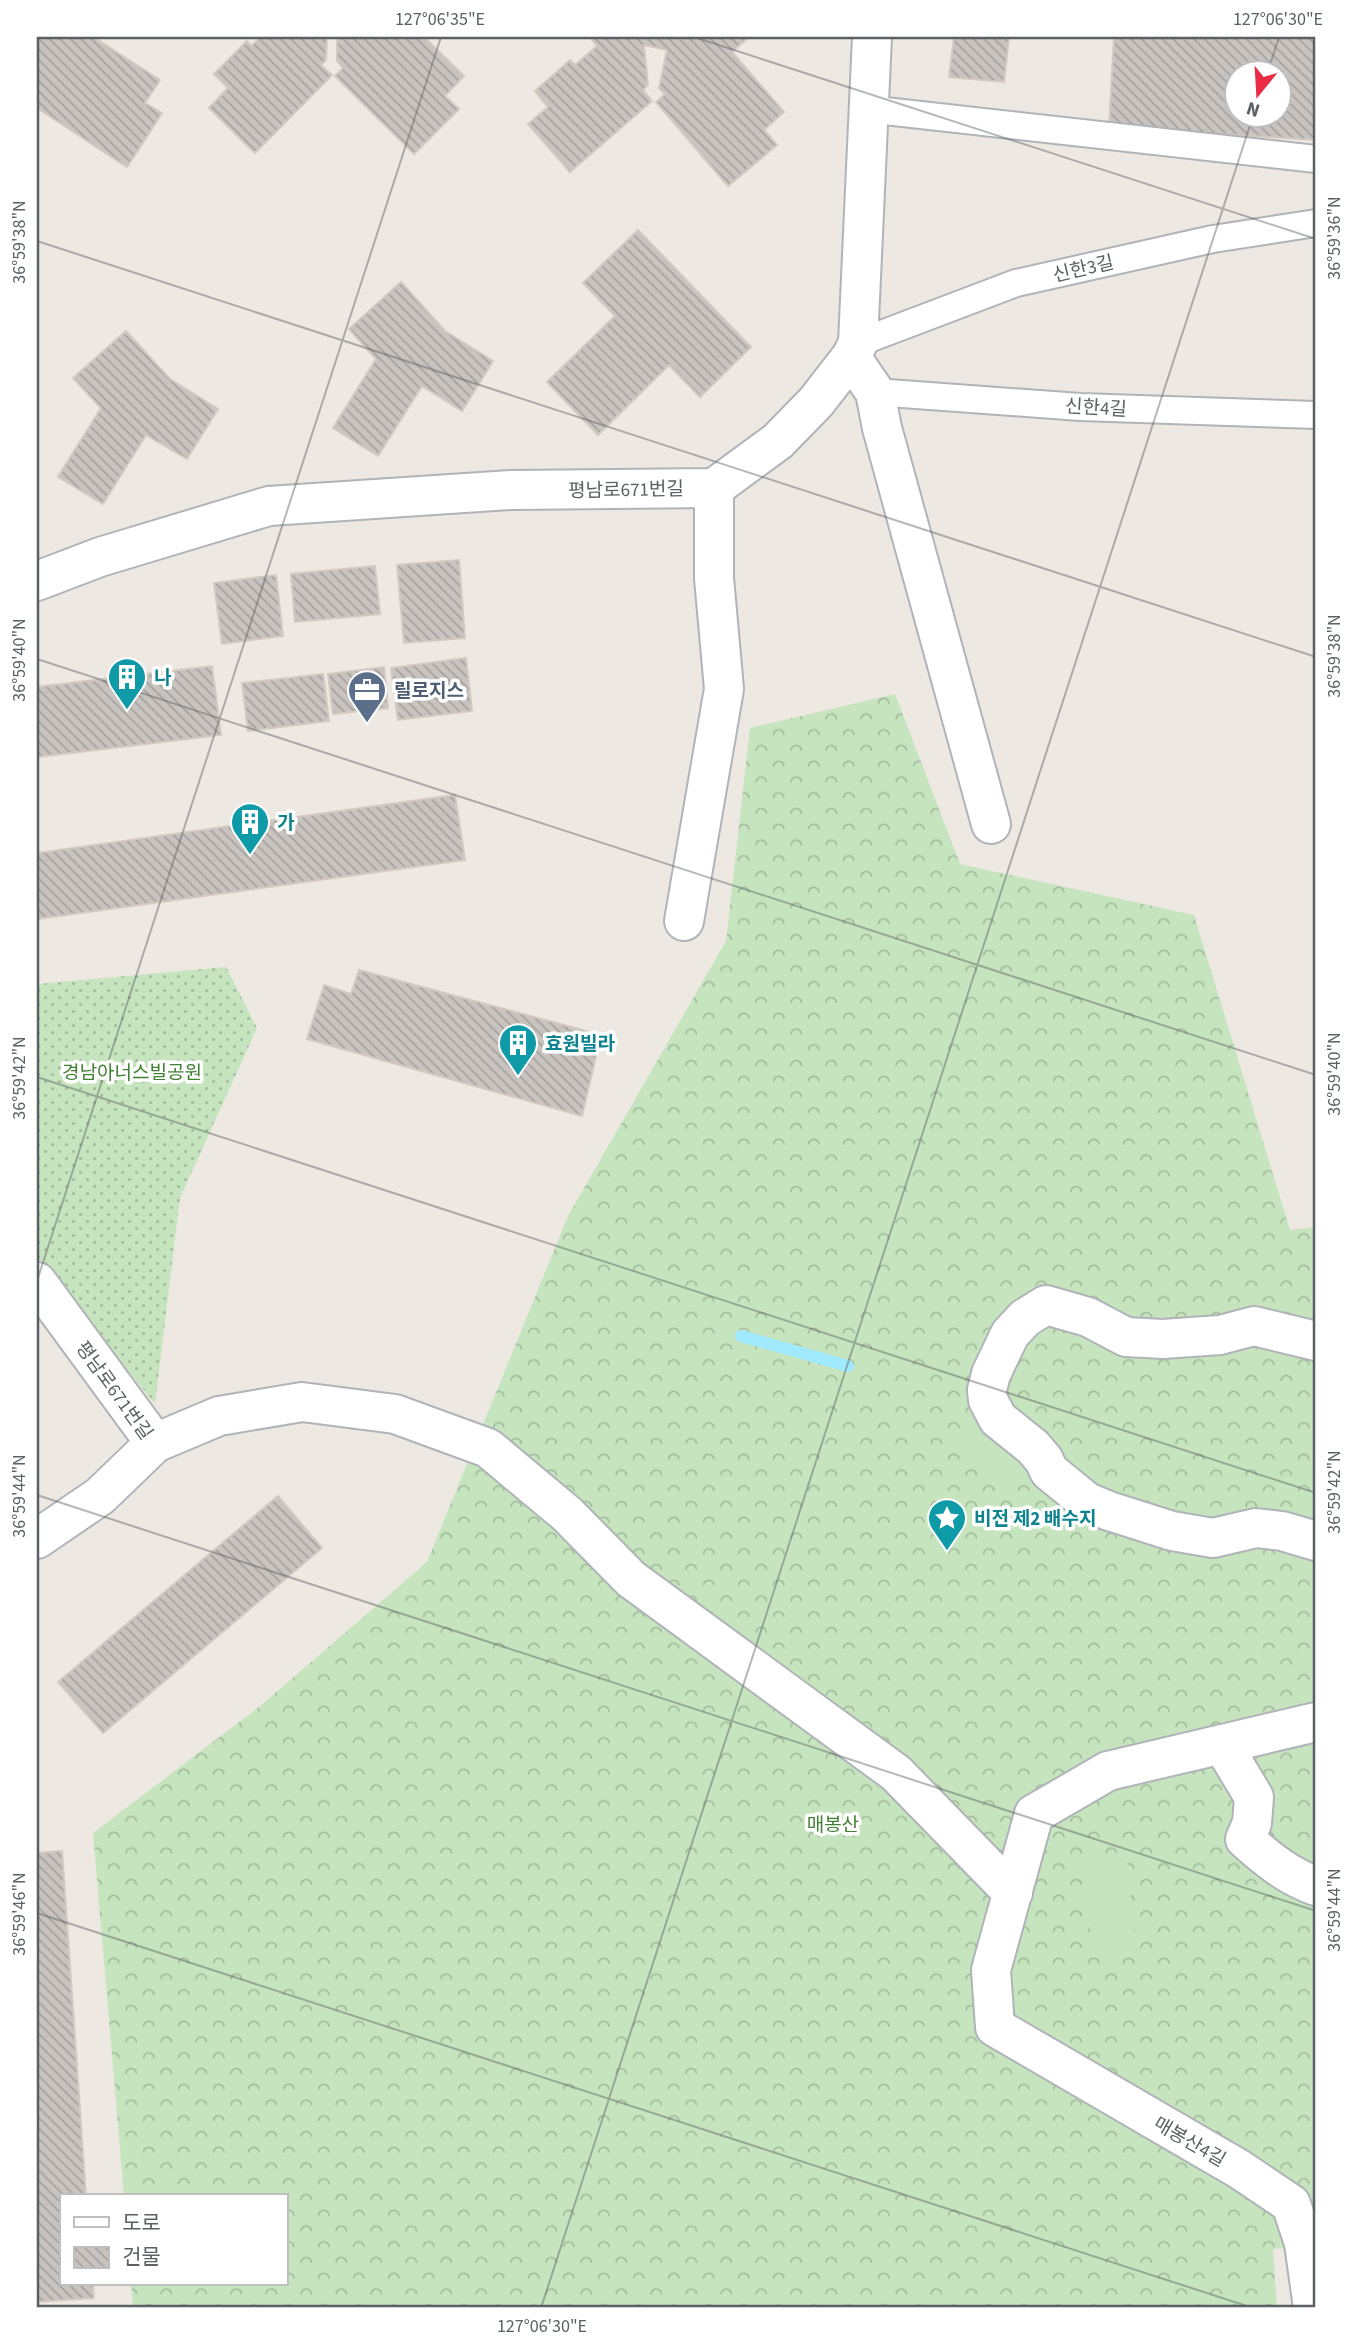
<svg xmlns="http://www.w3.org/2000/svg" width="1353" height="2345" viewBox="0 0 1353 2345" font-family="'Source Sans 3','Noto Sans KR',sans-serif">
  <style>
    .grass { fill: url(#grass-dots) }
    .forest { fill: url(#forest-crowns) }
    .garden { fill: #c6e5be }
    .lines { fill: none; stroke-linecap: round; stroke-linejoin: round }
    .stream { stroke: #a0e9ff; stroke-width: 12 }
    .building { fill: url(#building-back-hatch); stroke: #d2c9c0; stroke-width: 2; fill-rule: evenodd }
    .service-casing { stroke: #b0b4b8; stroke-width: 30 }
    .pedestrian-casing { stroke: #b0b4b8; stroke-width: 42 }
    .minor-casing { stroke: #b0b4b8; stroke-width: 42 }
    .service { stroke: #fff; stroke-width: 26 }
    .pedestrian { stroke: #fff; stroke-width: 38 }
    .minor { stroke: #fff; stroke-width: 38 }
    .ticks { fill: none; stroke: #5a6063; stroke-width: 2; stroke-opacity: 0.45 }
    .labels { text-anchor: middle; stroke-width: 7; stroke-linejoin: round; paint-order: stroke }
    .street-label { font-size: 19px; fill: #5a6063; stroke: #fff }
    .culture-label { font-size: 19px; font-weight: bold; fill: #0d838f; stroke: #fff; text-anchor: start }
    .service-label { font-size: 19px; font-weight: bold; fill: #4e5e75; stroke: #fff; text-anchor: start }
    .park-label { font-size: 19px; fill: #408133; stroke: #fff }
    .neatline { fill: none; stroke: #5a6063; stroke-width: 2.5 }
    .ticks-label { font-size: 18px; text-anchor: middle; fill: #5a6063 }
  </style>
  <defs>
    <pattern id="grass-dots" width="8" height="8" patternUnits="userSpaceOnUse" patternTransform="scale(1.75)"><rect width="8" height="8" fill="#c6e5be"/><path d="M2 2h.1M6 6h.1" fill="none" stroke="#a4bd9e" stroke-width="1.8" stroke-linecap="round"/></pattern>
    <pattern id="forest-crowns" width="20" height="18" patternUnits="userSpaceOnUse" patternTransform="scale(1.75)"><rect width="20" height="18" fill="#c6e5be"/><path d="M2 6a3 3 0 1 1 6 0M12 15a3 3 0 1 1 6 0" fill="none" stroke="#a4bd9e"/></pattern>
    <pattern id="building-back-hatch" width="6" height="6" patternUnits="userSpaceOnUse" patternTransform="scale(1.75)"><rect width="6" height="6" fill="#c8c3bf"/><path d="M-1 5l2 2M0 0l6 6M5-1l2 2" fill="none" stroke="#a5a29f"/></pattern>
  </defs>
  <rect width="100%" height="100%" fill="#ede8e2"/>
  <!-- grass -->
  <path class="grass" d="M226 967 257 1028 180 1198 155 1404 37 1257V984Z"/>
  <!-- forest -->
  <path class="forest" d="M895 694 960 864 1194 915 1290 1230 1316 1227V2246L1273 2249 1277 2308H133L131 2284H285V2196H124L93 1833 259 1707 427 1562 568 1216 726 941 750 728Z"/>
  <!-- garden -->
  <path class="garden" d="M980 1399 1046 1476C999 1491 992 1482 963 1447L967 1417Z
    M1126 1852 1136 1953 1093 1957 1083 1856Z"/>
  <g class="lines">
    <!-- stream -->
    <path class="stream" d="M741 1336 848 1366"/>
  </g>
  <!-- building -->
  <path class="building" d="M37 37H93L160 80 145 103 162 113 127 167 37 108V102L40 96 37 93Z
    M261 37H327L326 60 321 65 332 75 255 153 209 108 228 88 214 74 247 41 251 46Z
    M337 37H424L464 76 445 96 459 109 414 154 335 76 343 68 337 61Z
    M590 37H749L732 52 784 112 764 130 777 145 728 186 656 102 665 94 659 88 667 50 644 45 648 85 643 90 652 101 570 172 528 124 548 107 535 91 570 60 575 65 597 46Z
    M954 37H1009L1004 82 949 77Z
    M1114 37H1316V140L1109 127ZM1238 74H1280V116H1238Z
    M638 230 751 347 700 397 669 365 598 435 547 382 615 316 583 283Z
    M401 282 445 331 493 361 462 411 422 386 378 456 333 428 376 359 349 329Z
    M126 331 170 379 218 409 187 459 146 435 103 504 58 477 101 408 73 378Z
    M459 560 465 638 404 643 397 565Z
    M375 566 380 614 295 622 291 574Z
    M276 575 283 636 222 644 214 583Z
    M466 658 472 711 398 720 391 668Z
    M212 666 221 735 37 757V687Z
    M384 667 388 708 333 714 328 674Z
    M323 674 329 721 248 731 242 683Z
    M455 795 465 860 37 919V853Z
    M359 970 601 1035 582 1116 307 1039 324 985 351 994Z
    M278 1496 322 1548 103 1733 58 1682Z
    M62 1851 86 2196H61V2284H93L94 2298 37 2302V1853Z"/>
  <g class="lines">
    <defs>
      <path id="service" d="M867 109 1316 159
        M858 343 1016 283 1213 239 1316 223
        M875 392 1080 407 1316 415"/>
      <path id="pedestrian" d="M1316 1341 1254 1326 1220 1335 1163 1339 1126 1337 1088 1317 1046 1305 1025 1318 1010 1334 991 1374 987 1390 988 1400 998 1419 1033 1447 1044 1460 1049 1471 1087 1502 1109 1511 1172 1531 1213 1538 1256 1528 1282 1531 1316 1541
        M1222 1744 1254 1797 1252 1823 1245 1839C1267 1859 1288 1876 1316 1886"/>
      <path id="minor" d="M851 357 875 392 882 428 991 824
        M37 581 100 557 269 506 511 490 714 488 778 441 816 402 851 357 858 343 872 37
        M684 921 724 689 714 578V488
        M37 1282 155 1443
        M37 1539 100 1496 155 1443 219 1416 302 1402 395 1414 488 1448 567 1514 631 1579 896 1773 1013 1893
        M1313 2308 1304 2243 1291 2204 1239 2169 995 2027 991 1970 1034 1814 1108 1771 1316 1722"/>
    </defs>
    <!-- service casing -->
    <use href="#service" class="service-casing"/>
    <!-- pedestrian casing -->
    <use href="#pedestrian" class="pedestrian-casing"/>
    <!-- minor casing -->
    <use href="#minor" class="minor-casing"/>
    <!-- service -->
    <use href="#service" class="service"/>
    <!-- pedestrian -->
    <use href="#pedestrian" class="pedestrian"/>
    <!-- minor -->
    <use href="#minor" class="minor"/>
  </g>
  <!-- ticks -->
  <path class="ticks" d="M694 37 1316 239M1267 74 1279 37M37 241 1316 657M37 659 1316 1075M37 1077 1316 1493M37 1281 441 37M37 1495 1316 1911M37 1913 1253 2308M541 2308 1253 116"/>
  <!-- icons -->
  <defs>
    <symbol id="building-pin" viewBox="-11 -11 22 30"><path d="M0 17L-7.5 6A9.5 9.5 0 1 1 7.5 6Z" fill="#0f9aa8" stroke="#fff"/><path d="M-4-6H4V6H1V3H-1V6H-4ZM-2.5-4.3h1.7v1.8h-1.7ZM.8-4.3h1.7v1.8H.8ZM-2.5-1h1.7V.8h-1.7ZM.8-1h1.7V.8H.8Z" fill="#fff"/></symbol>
    <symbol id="office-pin" viewBox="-11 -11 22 30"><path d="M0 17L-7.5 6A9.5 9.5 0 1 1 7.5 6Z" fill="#5c6f8a" stroke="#fff"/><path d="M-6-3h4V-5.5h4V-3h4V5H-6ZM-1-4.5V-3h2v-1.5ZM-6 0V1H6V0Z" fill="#fff"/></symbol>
    <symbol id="sight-pin" viewBox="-11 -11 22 30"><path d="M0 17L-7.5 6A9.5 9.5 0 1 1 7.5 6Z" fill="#0f9aa8" stroke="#fff"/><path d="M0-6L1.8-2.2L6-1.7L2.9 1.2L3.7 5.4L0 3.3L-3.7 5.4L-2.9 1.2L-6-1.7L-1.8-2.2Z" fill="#fff"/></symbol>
  </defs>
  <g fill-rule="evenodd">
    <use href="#building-pin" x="105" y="655" width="44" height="60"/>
    <use href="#office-pin" x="345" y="668" width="44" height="60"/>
    <use href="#building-pin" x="228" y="800" width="44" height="60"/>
    <use href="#building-pin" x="496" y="1021" width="44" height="60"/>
    <use href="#sight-pin" x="925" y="1496" width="44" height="60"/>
  </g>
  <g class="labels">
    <!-- street labels -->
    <g class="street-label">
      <text transform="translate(1083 268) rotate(-13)" y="7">신한3길</text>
      <text transform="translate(1096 407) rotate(3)" y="7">신한4길</text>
      <text transform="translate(626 489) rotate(-1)" y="7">평남로671번길</text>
      <text transform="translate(115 1390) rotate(54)" y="7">평남로671번길</text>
      <text transform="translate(1190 2141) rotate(30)" y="7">매봉산4길</text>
    </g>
    <!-- culture labels -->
    <g class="culture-label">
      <text x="154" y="684">나</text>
      <text x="277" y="829">가</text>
      <text x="545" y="1050">효원빌라</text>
      <text x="974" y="1525">비전 제2 배수지</text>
    </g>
    <!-- service labels -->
    <g class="service-label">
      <text x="394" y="697">릴로지스</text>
    </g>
    <!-- park labels -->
    <g class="park-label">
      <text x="132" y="1079">경남아너스빌공원</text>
      <text x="833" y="1831">매봉산</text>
    </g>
  </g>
  <!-- border -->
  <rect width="1353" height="2345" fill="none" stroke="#ffffff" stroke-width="77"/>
  <!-- legend -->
  <rect x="60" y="2194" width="228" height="91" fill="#ffffff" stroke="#bdbfc1" stroke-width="2"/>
  <rect x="74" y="2217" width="35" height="10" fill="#ffffff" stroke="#bdbfc1" stroke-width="2"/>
  <text x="122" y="2230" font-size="21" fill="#5a6063">도로</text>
  <rect x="74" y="2247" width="35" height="21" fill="url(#building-back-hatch)" stroke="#bdbfc1" stroke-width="2"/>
  <text x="122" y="2264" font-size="21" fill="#5a6063">건물</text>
  <!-- north arrow -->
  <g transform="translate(1258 94) rotate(198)"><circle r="33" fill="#ffffff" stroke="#bdbfc1" stroke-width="2"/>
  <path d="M0-5L12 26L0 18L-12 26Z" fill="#ea2b44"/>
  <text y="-10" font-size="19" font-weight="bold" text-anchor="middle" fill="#5a6063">N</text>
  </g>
  <rect x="38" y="38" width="1276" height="2268" class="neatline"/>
  <g class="ticks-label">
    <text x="440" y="25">127°06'35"E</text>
    <text x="1278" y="25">127°06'30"E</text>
    <text transform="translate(1334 238) rotate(-90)" y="6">36°59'36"N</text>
    <text transform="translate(19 242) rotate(-90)" y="6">36°59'38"N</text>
    <text transform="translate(1334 656) rotate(-90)" y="6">36°59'38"N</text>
    <text transform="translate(19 660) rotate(-90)" y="6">36°59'40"N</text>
    <text transform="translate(1334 1074) rotate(-90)" y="6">36°59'40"N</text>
    <text transform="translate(19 1078) rotate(-90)" y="6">36°59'42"N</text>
    <text transform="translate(1334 1492) rotate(-90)" y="6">36°59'42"N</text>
    <text transform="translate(19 1496) rotate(-90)" y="6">36°59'44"N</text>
    <text transform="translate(1334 1910) rotate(-90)" y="6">36°59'44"N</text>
    <text transform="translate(19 1914) rotate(-90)" y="6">36°59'46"N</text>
    <text x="542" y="2332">127°06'30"E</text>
  </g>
</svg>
